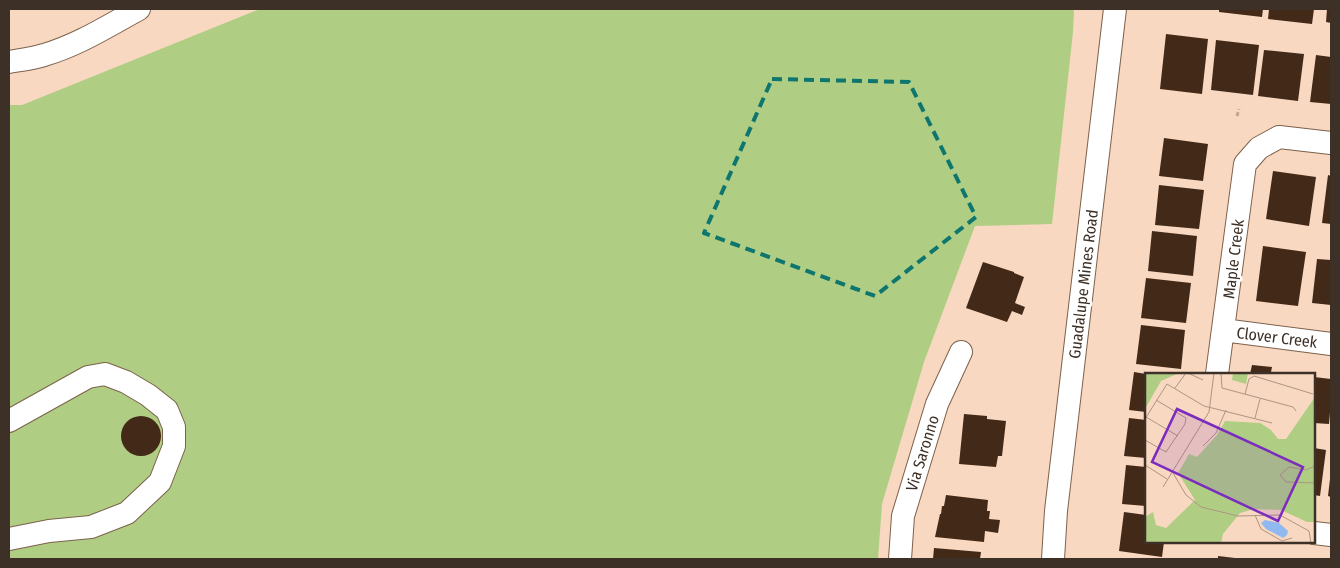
<svg xmlns="http://www.w3.org/2000/svg" width="1340" height="568" viewBox="0 0 1340 568" font-family="'Fira Sans Condensed',sans-serif">
  <style>
    .green { fill: #afce84 }
    .building { fill: #432918 }
    .lines { fill: none; stroke-linecap: round; stroke-linejoin: round }
    .minor-casing { stroke: #7c614c; stroke-width: 24 }
    .path { stroke: #c0a593; stroke-width: 3; stroke-dasharray: 4 2.5; stroke-linecap: butt }
    .minor { stroke: #fff; stroke-width: 22 }
    .marked { fill: none; stroke: #0f766e; stroke-width: 4; stroke-dasharray: 10 6; stroke-linejoin: round }
    .labels { text-anchor: middle; stroke-width: 5; stroke-linejoin: round; paint-order: stroke }
    .street-label { font-size: 16px; fill: #3d3027; stroke: #fff }
    .inset-road { fill: none; stroke: #ad9583; stroke-width: 1 }
    .view { fill: #7b2cbf; fill-opacity: 0.15; stroke: #7b2cbf; stroke-width: 2.5 }
    .inset-edge { fill: none; stroke: #3d3027; stroke-width: 2.5 }
  </style>
  <rect width="100%" height="100%" fill="#f8d8c1"/>
  <!-- green -->
  <path class="green" d="M260 9H1072L1074 11 1073 32 1052 224 975 226 924 362 882 504 878 559H9V105H22Z"/>
  <!-- building -->
  <path class="building" d="M1219 9H1263L1262 17 1219 12Z
    M1269 9H1314L1312 24 1268 19Z
    M1327 9H1331V23L1326 22Z
    M1166 34 1208 39 1202 94 1160 89Z
    M1216 40 1259 45 1253 95 1211 90Z
    M1264 50 1304 54 1298 101 1258 96Z
    M1316 55 1331 57V104L1310 102Z
    M1164 138 1208 144 1203 181 1159 176Z
    M1273 171 1316 177 1309 226 1266 219Z
    M1328 175 1331 176V224L1322 223Z
    M1159 185 1204 190 1199 229 1155 225Z
    M1152 231 1197 236 1193 276 1148 271Z
    M1263 246 1306 252 1298 306 1256 301Z
    M1317 259 1331 260V305L1312 303Z
    M983 262 1014 272V273L1024 277 1015 303 1025 307 1022 315 1012 311 1007 322 966 308Z
    M1146 278 1191 283 1186 323 1141 318Z
    M1141 325 1185 330 1181 369 1136 364Z
    M1252 365 1272 367 1271 372 1282 373V374H1250Z
    M1134 372 1146 374V412L1129 410Z
    M1314 377 1331 379V401L1329 424 1314 423Z
    M964 414 987 416V419L1006 421 1002 456H998L996 467 959 464Z
    M121 436a20 20 0 1 1 40 0a20 20 0 1 1-40 0Z
    M1129 418 1146 420V458L1124 456Z
    M1314 448 1326 450 1320 496 1314 495Z
    M1126 465 1146 467V506L1122 504Z
    M1330 479H1331V497L1328 496Z
    M946 495 988 500 987 511H990L989 519 1000 520 998 533 985 531 984 542 935 537 940 514H941L942 506H944Z
    M1124 512 1146 515V542H1164L1162 557 1119 551Z
    M934 548 981 552 980 559H933Z
    M1218 556 1235 558V559H1218Z"/>
  <g class="lines">
    <defs>
      <path id="minor" d="M9 62C20 60 32 59 44 55 78 45 108 26 139 9
        M1223 330 1331 344
        M1217 374 1245 164 1259 148 1279 137 1331 143
        M9 421 88 377 105 374 126 382 148 395 167 410 174 427V446L160 482 127 513 91 527 49 531 9 539
        M1314 533 1331 535
        M900 559 903 516 937 404 961 352
        M1053 559 1056 511 1115 9"/>
    </defs>
    <!-- minor casing -->
    <use href="#minor" class="minor-casing"/>
    <!-- path -->
    <path class="path" d="M1237 116 1239 109"/>
    <!-- minor -->
    <use href="#minor" class="minor"/>
  </g>
  <!-- marked area -->
  <path class="marked" d="M772 79 909 82 976 217 875 296 704 233Z"/>
  <g class="labels">
    <!-- street labels -->
    <g class="street-label">
      <text transform="translate(1233 259) rotate(-83)" y="6">Maple Creek</text>
      <text transform="translate(1083 284) rotate(-83)" y="6">Guadalupe Mines Road</text>
      <text transform="translate(1277 337) rotate(7)" y="6">Clover Creek</text>
      <text transform="translate(922 453) rotate(-73)" y="6">Via Saronno</text>
    </g>
  </g>
  <!-- overview -->
  <g transform="translate(1145 373)">
    <rect width="170" height="170" fill="#f8d8c1"/>
    <path d="M0 0H34L16 8 0 36ZM88 0H103L101 11 87 7ZM170 24V149H162L136 137 109 136 95 140 78 161 76 170H0V144L8 139 11 152 21 155 50 127 33 100 44 81 52 84 72 62 80 48 115 50 126 57 133 66H141Z" fill="#afce84"/>
    <path d="M120 147 134 150 143 158 142 162 138 165 121 156 116 150Z" fill="#91b9f1"/>
    <path class="inset-road" d="M43 0 58 7M76 0 77 15 148 34 151 38M30 15 41 0M100 21 104 6 109 3 168 21M1 44 33 63M110 45 115 26M0 46 22 11 59 33 127 50M0 67 21 79 40 51 41 45 11 27M58 73 71 60 81 37M0 92 22 106M170 93 161 97 144 94 135 102 141 109 170 110M28 100 41 122 56 134 93 143 135 142 164 158 166 170M18 114 64 39 69 0M110 142 116 156 137 168 147 165"/>
    <path class="view" d="M32 36 158 94 133 148 7 89Z"/>
    <rect width="170" height="170" class="inset-edge"/>
  </g>
  <!-- border -->
  <rect width="1340" height="568" fill="none" stroke="#3d3027" stroke-width="20"/>
</svg>
